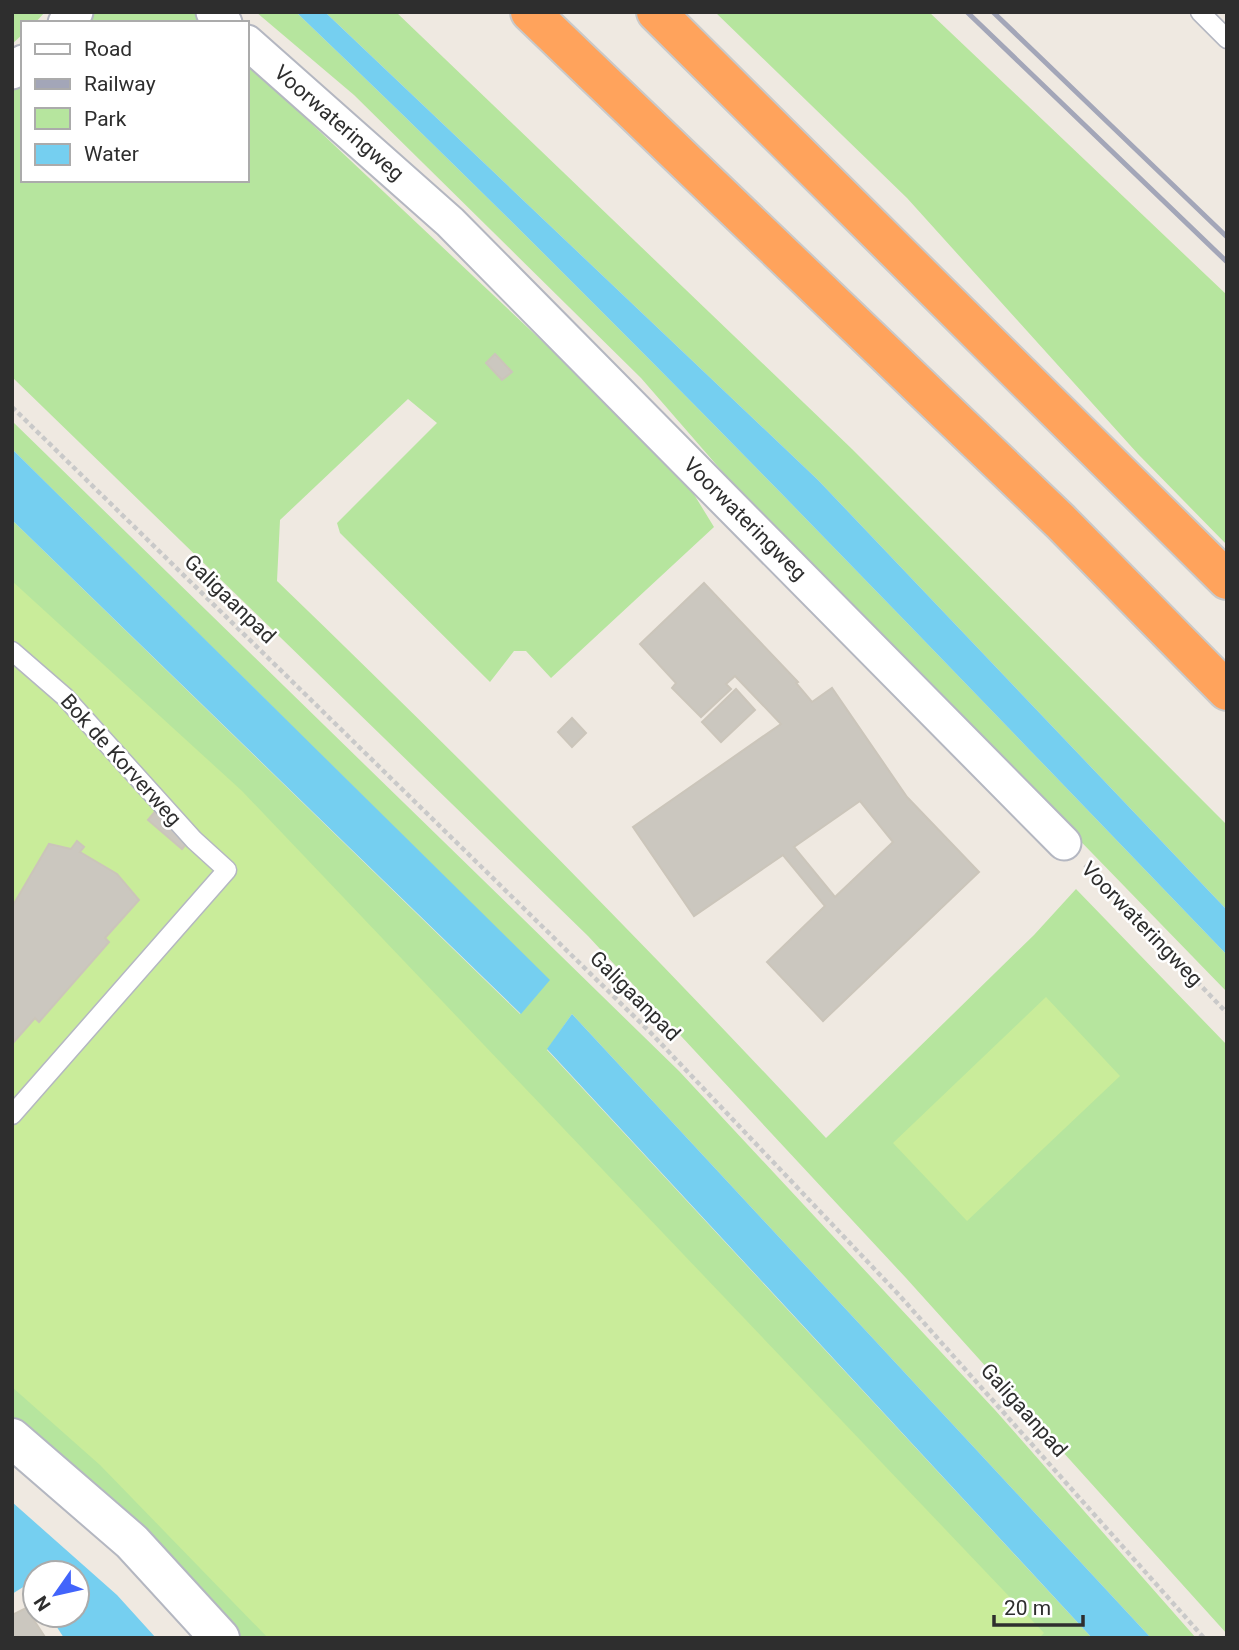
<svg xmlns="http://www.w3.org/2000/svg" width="1239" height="1650" viewBox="0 0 1239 1650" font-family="Roboto,sans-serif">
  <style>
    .green { fill: #b6e59e }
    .pitch { fill: #c9ec9a }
    .water { fill: #75cff0 }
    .building { fill: #cbc7bf; stroke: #cbc5ba; stroke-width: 2; fill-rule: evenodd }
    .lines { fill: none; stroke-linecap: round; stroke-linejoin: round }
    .service-casing { stroke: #b4b7c1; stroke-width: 21 }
    .minor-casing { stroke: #b4b7c1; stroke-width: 37 }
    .tertiary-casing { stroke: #b4b7c1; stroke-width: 42 }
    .motorway-casing { stroke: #c9c9c9; stroke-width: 42 }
    .path { stroke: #c9c9c9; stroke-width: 4.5; stroke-dasharray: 5 3.5; stroke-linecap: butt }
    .service { stroke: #fff; stroke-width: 18 }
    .minor { stroke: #fff; stroke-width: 33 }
    .tertiary { stroke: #fff; stroke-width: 38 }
    .motorway { stroke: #ffa35c; stroke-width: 38 }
    .rail { stroke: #a3a6b8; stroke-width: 5 }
    .labels { text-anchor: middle; stroke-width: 5; stroke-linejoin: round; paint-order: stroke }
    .street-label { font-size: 21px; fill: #2e2e2e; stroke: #fff }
  </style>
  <rect width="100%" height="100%" fill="#efe9e1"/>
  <!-- green -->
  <path class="green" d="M12 12H45L35 23H23V34L12 44Z
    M86 12H193L204 23H76Z
    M256 12H296C616 317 921 637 1227 955V992L727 477 641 378 354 95Z
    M325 12H396L852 449 1227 825V910L818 480Z
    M715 12H929L1227 295V545L1138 454 907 198Z
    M247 63 679 470 714 527 551 678 526 651H514L490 682 340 533 337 523 437 423 408 399 280 520 277 581C465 762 648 947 826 1138L1034 935 1076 889 1227 1045V1634L906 1278 588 936 12 377V87L23 77V180H247Z
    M12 421 679 1071 995 1410 1196 1638H1151L572 1014 547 1050 1092 1638H223L12 1425V520L520 1014 549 980 12 449Z"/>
  <!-- pitch -->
  <path class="pitch" d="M12 581 242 791 1044 1633 1039 1638H268L100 1465 12 1387Z
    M1046 997 1120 1076 967 1221 893 1143Z"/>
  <!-- water -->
  <path class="water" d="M296 12H325L818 480 1227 910V955C921 637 616 317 296 12Z
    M12 449 550 980 521 1014 12 520Z
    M572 1014 1151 1638H1092L547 1049Z
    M12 1502 117 1595 156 1638H64L49 1615H77V1573H35V1594L28 1584 12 1594Z"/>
  <!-- building -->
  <path class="building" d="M495 354 512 372 502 380 486 363Z
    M704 583 798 682 796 683 812 702 832 688 907 797 979 872 823 1021 767 962 825 906 783 855 694 916 633 827 781 724 735 676 726 684 731 689 701 717 672 688 676 683 640 644ZM860 801 893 842 835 897 794 847Z
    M736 689 755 710 721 742 702 722Z
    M572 718 586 733 572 747 558 732Z
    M158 808 191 838 182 849 148 820Z
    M77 841 84 847 80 852 117 874 139 900 105 938 109 942 39 1022 35 1018 12 1044V907L49 844 71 849Z
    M26 1608 45 1637 44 1638H12V1615Z"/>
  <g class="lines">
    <defs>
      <path id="service" d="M1200 12 1227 39
        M12 651 65 697 194 840 227 870 12 1115"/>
      <path id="minor" d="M213 12 225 23
        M65 23 76 12
        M247 42 450 222 1064 843
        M12 72 23 62"/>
      <path id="tertiary" d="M12 1438 132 1542 220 1638"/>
      <path id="motorway" d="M530 12 1060 521 1227 691
        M656 12 1227 580"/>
    </defs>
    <!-- service casing -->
    <use href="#service" class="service-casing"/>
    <!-- minor casing -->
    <use href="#minor" class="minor-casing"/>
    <!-- tertiary casing -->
    <use href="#tertiary" class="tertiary-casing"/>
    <!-- motorway casing -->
    <use href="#motorway" class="motorway-casing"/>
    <!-- path -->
    <path class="path" d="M12 407 650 1032 900 1296 1204 1638
      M1085 865 1227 1013"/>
    <!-- service -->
    <use href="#service" class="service"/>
    <!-- minor -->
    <use href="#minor" class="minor"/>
    <!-- tertiary -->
    <use href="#tertiary" class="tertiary"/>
    <!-- motorway -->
    <use href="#motorway" class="motorway"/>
    <!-- rail -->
    <path class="rail" d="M967 12 1227 262
      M993 12 1227 237"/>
  </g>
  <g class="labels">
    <!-- street labels -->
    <g class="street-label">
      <text transform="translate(339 123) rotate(41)" y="7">Voorwateringweg</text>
      <text transform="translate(745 519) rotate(45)" y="7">Voorwateringweg</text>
      <text transform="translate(230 599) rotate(44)" y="7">Galigaanpad</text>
      <text transform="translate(121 760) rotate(48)" y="7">Bok de Korverweg</text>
      <text transform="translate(1142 924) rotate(46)" y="7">Voorwateringweg</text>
      <text transform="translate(635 996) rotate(45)" y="7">Galigaanpad</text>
      <text transform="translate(1024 1410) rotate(48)" y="7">Galigaanpad</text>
    </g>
  </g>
  <!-- border -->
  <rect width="1239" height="1650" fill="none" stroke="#2e2e2e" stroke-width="28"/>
  <!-- legend -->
  <rect x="21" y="21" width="228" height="161" fill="#ffffff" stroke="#ababab" stroke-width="2"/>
  <rect x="35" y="44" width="35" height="10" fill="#ffffff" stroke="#ababab" stroke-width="2"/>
  <text x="84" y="56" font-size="21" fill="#2e2e2e">Road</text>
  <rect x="35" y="79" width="35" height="10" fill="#a3a6b8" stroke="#ababab" stroke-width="2"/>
  <text x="84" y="91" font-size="21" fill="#2e2e2e">Railway</text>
  <rect x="35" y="108" width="35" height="21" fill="#b6e59e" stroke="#ababab" stroke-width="2"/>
  <text x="84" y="126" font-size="21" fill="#2e2e2e">Park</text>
  <rect x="35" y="144" width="35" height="21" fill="#75cff0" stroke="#ababab" stroke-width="2"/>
  <text x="84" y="161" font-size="21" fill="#2e2e2e">Water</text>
  <!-- north arrow -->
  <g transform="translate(56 1594) rotate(236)"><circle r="33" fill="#ffffff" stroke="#ababab" stroke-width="2"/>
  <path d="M0-5L12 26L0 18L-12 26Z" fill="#4264fb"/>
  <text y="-10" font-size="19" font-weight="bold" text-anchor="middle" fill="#2e2e2e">N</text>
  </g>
  <!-- scale -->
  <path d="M994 1615v10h89v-10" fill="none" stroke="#2e2e2e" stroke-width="3.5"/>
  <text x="1004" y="1615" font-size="21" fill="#2e2e2e" stroke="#ffffff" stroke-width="5" paint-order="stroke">20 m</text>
</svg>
